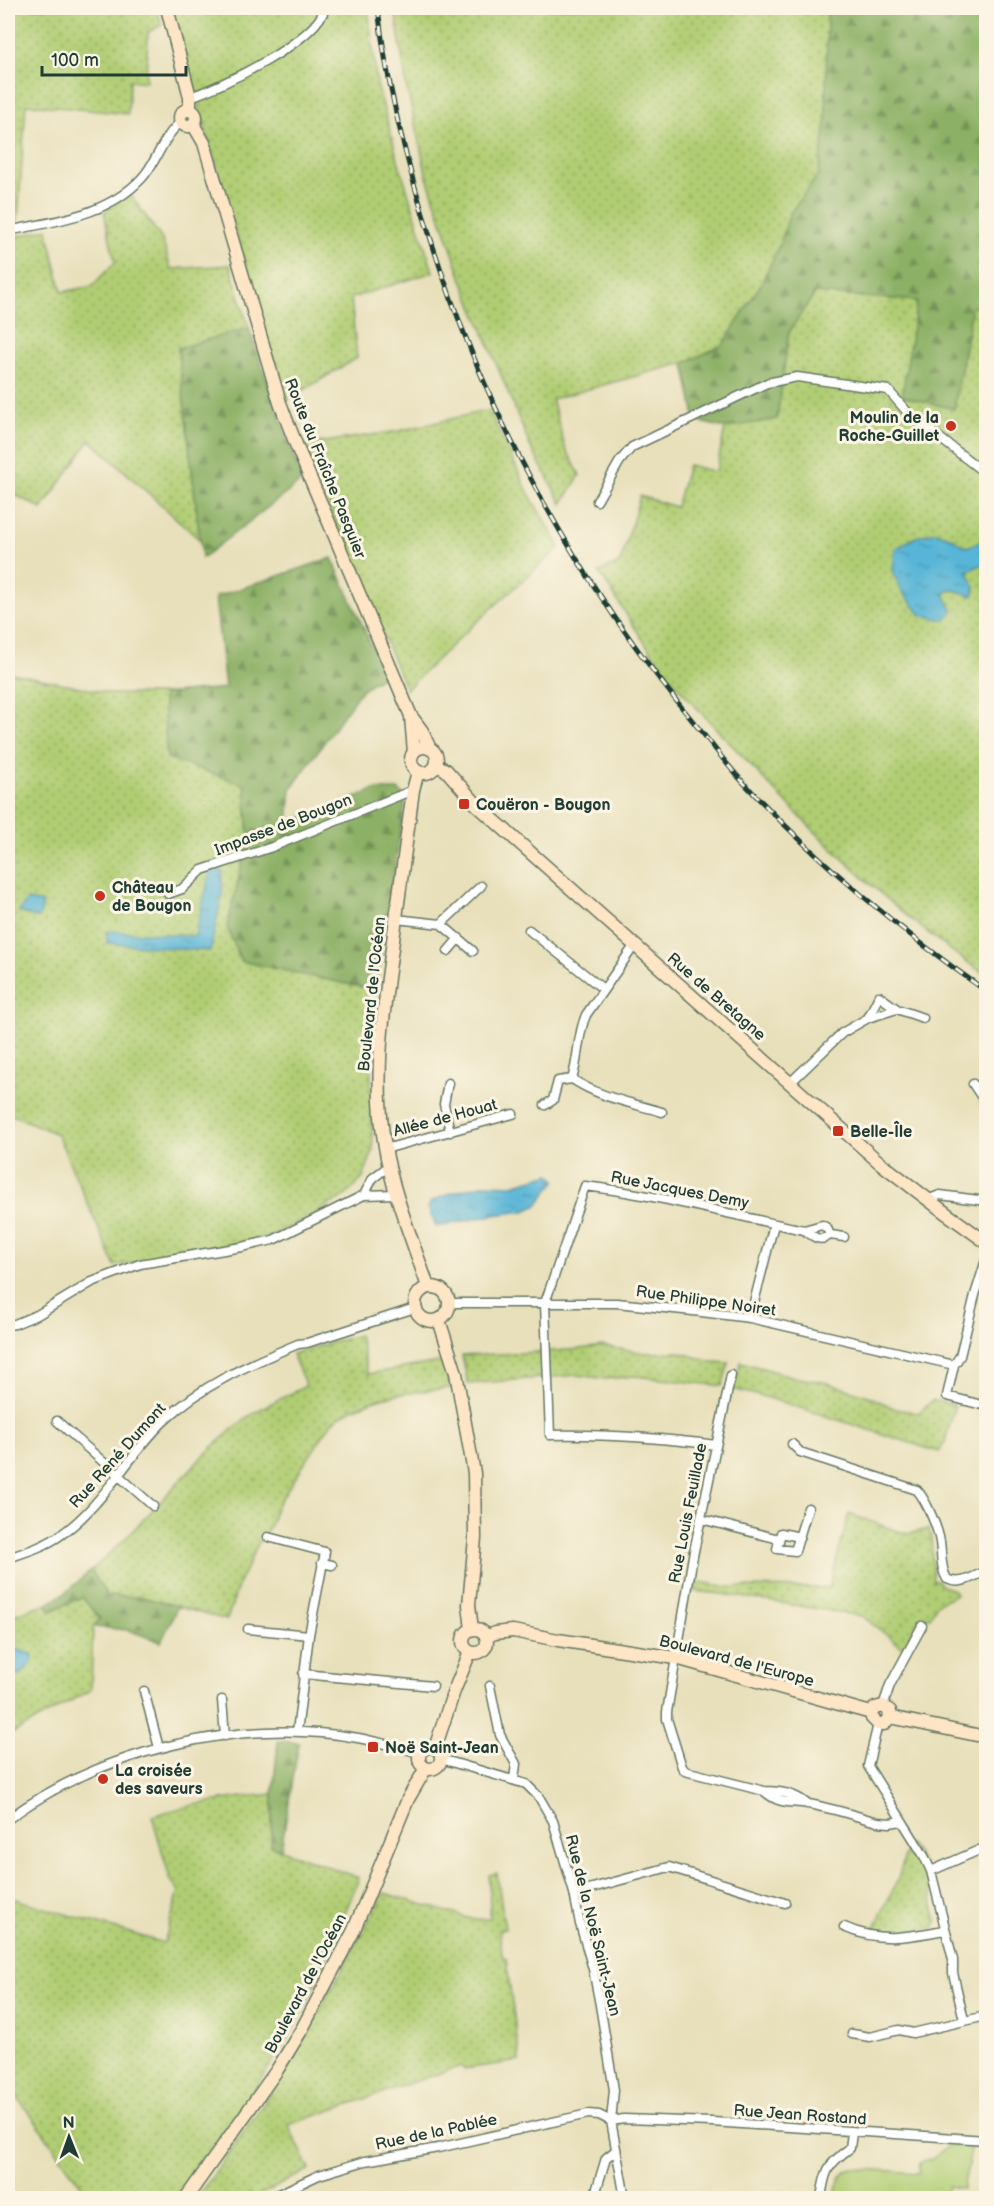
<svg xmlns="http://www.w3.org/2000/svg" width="994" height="2206" viewBox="0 0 994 2206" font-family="'Balsamiq Sans',sans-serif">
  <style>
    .grass { fill: url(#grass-dots); stroke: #688554; stroke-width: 1.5 }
    .forest { fill: url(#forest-firs); stroke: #56764c; stroke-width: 1.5 }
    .park { fill: #b1cd73; stroke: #688554; stroke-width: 1.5 }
    .water { fill: url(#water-ripples); stroke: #3c7986; stroke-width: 1.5 }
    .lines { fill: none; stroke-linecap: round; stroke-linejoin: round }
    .street-casing { stroke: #657663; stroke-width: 11 }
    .secondary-casing { stroke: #657663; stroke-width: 15 }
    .street { stroke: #fff; stroke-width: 8 }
    .secondary { stroke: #fde5c5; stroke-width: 12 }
    .rail-casing { stroke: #1f3d34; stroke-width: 5 }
    .rail { stroke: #fcf5e5; stroke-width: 3; stroke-dasharray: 9; stroke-linecap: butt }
    .poi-dot { fill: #c8321e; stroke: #fcf5e5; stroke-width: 2 }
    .labels { text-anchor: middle; stroke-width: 6; stroke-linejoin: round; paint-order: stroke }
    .poi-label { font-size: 16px; font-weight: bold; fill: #1f3d34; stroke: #fcf5e5; text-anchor: start }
    .street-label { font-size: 16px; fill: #1f3d34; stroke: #fcf5e5 }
  </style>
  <defs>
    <pattern id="grass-dots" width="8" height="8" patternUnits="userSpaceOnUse" patternTransform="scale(1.5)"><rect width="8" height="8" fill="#b1cd73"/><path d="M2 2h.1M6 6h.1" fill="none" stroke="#8fa85f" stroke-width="1.8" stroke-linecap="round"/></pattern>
    <pattern id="forest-firs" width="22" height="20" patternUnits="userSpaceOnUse" patternTransform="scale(1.5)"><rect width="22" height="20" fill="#8cb065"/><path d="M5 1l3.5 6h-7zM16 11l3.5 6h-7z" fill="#729054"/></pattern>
    <pattern id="water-ripples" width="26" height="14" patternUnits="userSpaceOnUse" patternTransform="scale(1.5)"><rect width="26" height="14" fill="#59b5d7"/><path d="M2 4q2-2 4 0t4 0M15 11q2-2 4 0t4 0" fill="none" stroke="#4994af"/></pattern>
  </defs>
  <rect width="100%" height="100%" fill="#fcf5e5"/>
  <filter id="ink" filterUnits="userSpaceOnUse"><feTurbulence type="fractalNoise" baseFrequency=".0167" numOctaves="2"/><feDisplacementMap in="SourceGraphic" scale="12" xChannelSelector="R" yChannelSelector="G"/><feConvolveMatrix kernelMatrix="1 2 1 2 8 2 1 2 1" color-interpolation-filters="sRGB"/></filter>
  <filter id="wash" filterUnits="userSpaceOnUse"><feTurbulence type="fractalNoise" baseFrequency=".008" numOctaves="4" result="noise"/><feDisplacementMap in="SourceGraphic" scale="24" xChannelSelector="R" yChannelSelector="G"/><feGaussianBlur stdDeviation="1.35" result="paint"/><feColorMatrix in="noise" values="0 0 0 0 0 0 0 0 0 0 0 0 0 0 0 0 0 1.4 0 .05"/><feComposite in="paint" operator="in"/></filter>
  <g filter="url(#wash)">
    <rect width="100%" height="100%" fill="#e8e0bb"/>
    <!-- grass -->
    <path class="grass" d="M8 8H157L162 25 148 32 146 82 130 80 128 114 26 104 18 220 8 222Z
      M170 8H368L377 84 398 160 433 272 351 298 357 358 285 401Z
      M395 8H986V975C896 915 817 837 743 757 713 725 680 692 653 655 634 628 617 599 599 572L620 563 640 496 676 507 688 465 716 472 725 428 696 421 684 363 552 399 565 447 580 475 562 504 530 446 461 277 427 177 406 84Z
      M130 194 162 239 171 269 230 265 249 328 178 349 200 540 90 440 42 509 8 491V238L47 229 62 292 92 286 115 262 104 212Z
      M489 410 529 494 560 547C508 595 455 639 406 690L303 445 399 431Z
      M8 672 113 694H163L167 758 245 784 249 836 227 927 241 961 375 990 370 1045 373 1151 363 1178 345 1196 307 1218 266 1238 115 1266 57 1134 8 1113Z
      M359 1335 368 1374 444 1361 451 1388C407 1393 369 1394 332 1422L277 1505 269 1528 259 1542 239 1583 227 1620 142 1597 107 1596 91 1570C145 1525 186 1466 241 1422 260 1407 284 1397 306 1386L292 1354Z
      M603 1346 645 1353 679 1352 712 1362 729 1363 722 1386 635 1376 606 1379 577 1375 468 1384 462 1356C509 1353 556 1353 603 1346Z
      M741 1362 798 1378 824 1382 866 1395 896 1409 918 1413 933 1400 955 1405 945 1442 939 1452 772 1399 732 1389Z
      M849 1514 907 1534 929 1529 931 1536 933 1580H938L942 1586 954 1590 956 1594 937 1604 930 1617H921L903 1648 862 1616 722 1594 693 1591 696 1581 728 1587 829 1588Z
      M82 1597 100 1619 93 1627 91 1690 8 1736V1617L47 1603 51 1611Z
      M273 1794 271 1846 359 1878C340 1925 323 1972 299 2017 265 2082 216 2139 173 2198H90L28 2111 8 2086V1897L164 1943 179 1891 170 1879 152 1816C193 1803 230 1798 273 1794Z
      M910 1844 926 1869 937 1923 935 1927C915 1932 876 1939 860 1927H875L898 1879 908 1845Z
      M497 1873 505 1929 499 1930 503 1958H506L520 2061 464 2069 461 2066 288 2125 310 2169 255 2198H197L264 2103 306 2035 384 1893 475 1920 490 1918 489 1875Z"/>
    <!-- forest -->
    <path class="forest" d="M827 8H986V306L972 307 954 409 902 396 917 301 815 293 789 332 777 419 725 428 696 421 684 363 723 345 761 284 780 244 790 213 818 175 826 123Z
      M249 328 302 481 202 558 178 348Z
      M332 558 385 675 362 689 291 789 288 824 374 790H398L406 797 375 990 241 961 227 927 249 836 245 785 167 758 163 694 225 688 215 597Z
      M91 1570 107 1596 142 1597 178 1606 161 1642 128 1630 93 1627 100 1619 82 1597 50 1611 47 1603 67 1592Z
      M278 1741 299 1743 281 1849 271 1846 273 1794Z"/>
    <!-- park -->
    <path class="park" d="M948 2146H972L963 2189 948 2186 946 2198H834C838 2185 838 2172 852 2168L919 2173 920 2163 932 2159Z"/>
    <!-- water -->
    <path class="water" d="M935 532 950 537 966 547 986 540V563L967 571 975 587 973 596 950 589 944 595 953 611 945 620 921 615 902 591 893 572 895 549 916 537Z
      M211 869 222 871V896L210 951 107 943V931L195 936Z
      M27 900 43 903 39 918 19 912Z
      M550 1174 556 1180 536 1206 525 1211 493 1215 436 1227 428 1207 432 1201 451 1193 485 1184 512 1185Z
      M18 1650 32 1654 33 1659 23 1673 8 1677V1652Z"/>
  </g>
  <g filter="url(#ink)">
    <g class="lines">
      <defs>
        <path id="street" d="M190 97C223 86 316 41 325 8
          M8 231C55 221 107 216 142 178 157 162 163 136 181 122
          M597 501 620 461 632 447 767 383 797 377 888 390 909 414 986 474
          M168 894 182 889 202 870 272 847 413 790
          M396 919 441 924
          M529 930 603 989
          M448 951 459 938
          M473 951 441 924 481 886
          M868 1018 879 996 897 1009
          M572 1079C601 1098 629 1102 662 1112
          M448 1083 444 1104 450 1132
          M790 1083 842 1033 868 1018 897 1009 923 1018
          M973 1084 983 1099 986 1100
          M545 1105 553 1100 558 1081 572 1079C579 1058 577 1035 586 1015L634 946
          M385 1149 513 1114
          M364 1195 373 1178 389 1166
          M927 1200 940 1195 986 1201
          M804 1230C814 1237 820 1243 830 1235
          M450 1303H617L693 1311 750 1318 954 1365 947 1396 986 1406
          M750 1318 774 1224
          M8 1325 15 1324 39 1314 92 1282 140 1264 242 1247 273 1240 364 1195 397 1194
          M954 1365 960 1356 975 1295 986 1260
          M731 1375 693 1556 667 1712V1719L682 1767 685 1771 764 1791C780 1791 794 1793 807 1804
          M57 1421 153 1506
          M792 1444 800 1452 917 1490C926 1500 938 1528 940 1542 942 1554 940 1568 947 1579 960 1586 974 1576 986 1571
          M716 1445C660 1438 606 1434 550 1435L545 1303 585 1186C659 1195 731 1215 804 1230L822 1225 827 1228 830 1235 844 1237
          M701 1519 779 1539
          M268 1537 325 1552 309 1635 297 1732
          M800 1537 781 1533 777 1549 795 1551 808 1508
          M8 1558C26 1552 46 1546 62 1534 102 1506 128 1456 163 1422 201 1385 250 1364 298 1344L307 1343 415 1308
          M322 1563 332 1565
          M248 1629 309 1635
          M303 1674 433 1686
          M490 1686 500 1735 516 1764 514 1779
          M144 1691 159 1748
          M222 1700 225 1736
          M883 1706 890 1685 922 1626
          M878 1724 868 1766 924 1856 931 1871 953 1960V1973L964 2020
          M441 1759 526 1784 539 1797 553 1821 574 1893 580 1924 593 1969 600 2005 614 2090 611 2121 625 2198
          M764 1791C780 1805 789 1801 808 1804 832 1808 855 1816 878 1822L890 1823 901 1821
          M8 1819C104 1749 242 1717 358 1738 379 1742 400 1748 420 1753
          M931 1871 986 1847
          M574 1893 669 1867 785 1903
          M844 1927C880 1943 907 1937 944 1930
          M852 2034 870 2037 899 2030 913 2033 986 2016
          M611 2121 624 2119 712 2122 986 2140
          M270 2198 319 2175 365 2161 438 2148 588 2114 599 2115 611 2121
          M594 2198 606 2158 616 2150
          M821 2198C825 2170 827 2165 850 2148L852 2133"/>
        <path id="secondary" d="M167 8 190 97V110
          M180 118a8 8 0 1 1 16 0a8 8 0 1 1-16 0Z
          M193 124 204 143 280 403 297 447 411 716 422 731 430 749
          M411 717 414 752
          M411 760a13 13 0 1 1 26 0a13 13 0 1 1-26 0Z
          M436 765 446 770 478 806 879 1162 947 1214 986 1242
          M418 772 413 790C406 843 399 895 392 948 383 1015 373 1080 385 1147 393 1195 413 1241 428 1287
          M415 1304a17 17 0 1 1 34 0a17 17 0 1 1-34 0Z
          M439 1320 456 1373 474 1473 475 1538 469 1605 472 1629
          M463 1641a12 12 0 1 1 24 0a12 12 0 1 1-24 0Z
          M486 1637 495 1633 513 1631 558 1640 676 1658 871 1713
          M871 1713 875 1708 883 1706 890 1711V1717
          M871 1713 872 1718 878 1724H884L890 1717
          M890 1717 986 1737
          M419 1758a11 11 0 1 1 22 0a11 11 0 1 1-22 0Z
          M435 1748 454 1691 470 1652
          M186 2198 277 2070 302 2029 353 1932 408 1799 426 1768"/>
      </defs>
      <!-- street casing -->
      <use href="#street" class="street-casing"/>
      <!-- secondary casing -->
      <use href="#secondary" class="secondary-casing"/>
      <!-- street -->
      <use href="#street" class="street"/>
      <!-- secondary -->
      <use href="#secondary" class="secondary"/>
      <defs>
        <path id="rail" d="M378 8C387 89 408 169 433 246 491 427 579 584 700 730 714 747 727 765 742 781 815 860 898 929 986 991"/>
      </defs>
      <!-- rail casing -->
      <use href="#rail" class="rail-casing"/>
      <!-- rail -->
      <use href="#rail" class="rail"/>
    </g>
  </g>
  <!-- markers -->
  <g class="poi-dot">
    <circle cx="951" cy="426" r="6"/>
    <rect x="458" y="798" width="12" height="12" rx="3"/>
    <circle cx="100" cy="896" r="6"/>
    <rect x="832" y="1125" width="12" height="12" rx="3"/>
    <rect x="367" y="1741" width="12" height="12" rx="3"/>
    <circle cx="103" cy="1779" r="6"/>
  </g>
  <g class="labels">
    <!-- poi labels -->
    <g class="poi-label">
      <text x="939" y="423" text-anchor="end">Moulin de la<tspan x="939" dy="18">Roche-Guillet</tspan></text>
      <text x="476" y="810">Couëron - Bougon</text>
      <text x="112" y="893">Château<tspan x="112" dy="18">de Bougon</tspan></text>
      <text x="850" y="1137">Belle-Île</text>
      <text x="385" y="1753">Noë Saint-Jean</text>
      <text x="115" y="1776">La croisée<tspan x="115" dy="18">des saveurs</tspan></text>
    </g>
    <!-- street labels -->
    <g class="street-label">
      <text transform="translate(326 468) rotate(68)" y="6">Route du Fraîche Pasquier</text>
      <text transform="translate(283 824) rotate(-21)" y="6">Impasse de Bougon</text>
      <text transform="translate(371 994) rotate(-84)" y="6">Boulevard de l'Océan</text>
      <text transform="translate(717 996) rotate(41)" y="6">Rue de Bretagne</text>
      <text transform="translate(445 1117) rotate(-15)" y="6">Allée de Houat</text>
      <text transform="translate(680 1189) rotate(11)" y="6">Rue Jacques Demy</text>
      <text transform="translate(706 1300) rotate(8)" y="6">Rue Philippe Noiret</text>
      <text transform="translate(117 1455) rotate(-48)" y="6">Rue René Dumont</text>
      <text transform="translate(687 1513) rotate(-79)" y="6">Rue Louis Feuillade</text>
      <text transform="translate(737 1660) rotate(15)" y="6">Boulevard de l'Europe</text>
      <text transform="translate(594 1925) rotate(76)" y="6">Rue de la Noë Saint-Jean</text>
      <text transform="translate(305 1983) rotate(-62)" y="6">Boulevard de l'Océan</text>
      <text transform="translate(800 2114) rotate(4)" y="6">Rue Jean Rostand</text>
      <text transform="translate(436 2131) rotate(-12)" y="6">Rue de la Pablée</text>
    </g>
  </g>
  <!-- margin -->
  <rect width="994" height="2206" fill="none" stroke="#fcf5e5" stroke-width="30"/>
  <!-- north arrow -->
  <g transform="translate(69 2137) rotate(359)" stroke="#fcf5e5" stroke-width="4.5" paint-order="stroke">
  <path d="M0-4.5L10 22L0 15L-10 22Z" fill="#1f3d34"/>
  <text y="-9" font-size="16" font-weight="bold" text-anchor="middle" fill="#1f3d34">N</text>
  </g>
  <!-- scale -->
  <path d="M42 66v9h144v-9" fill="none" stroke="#1f3d34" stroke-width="3"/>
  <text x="51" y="66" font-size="18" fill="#1f3d34" stroke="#fcf5e5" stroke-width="4.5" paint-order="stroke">100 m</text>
</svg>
